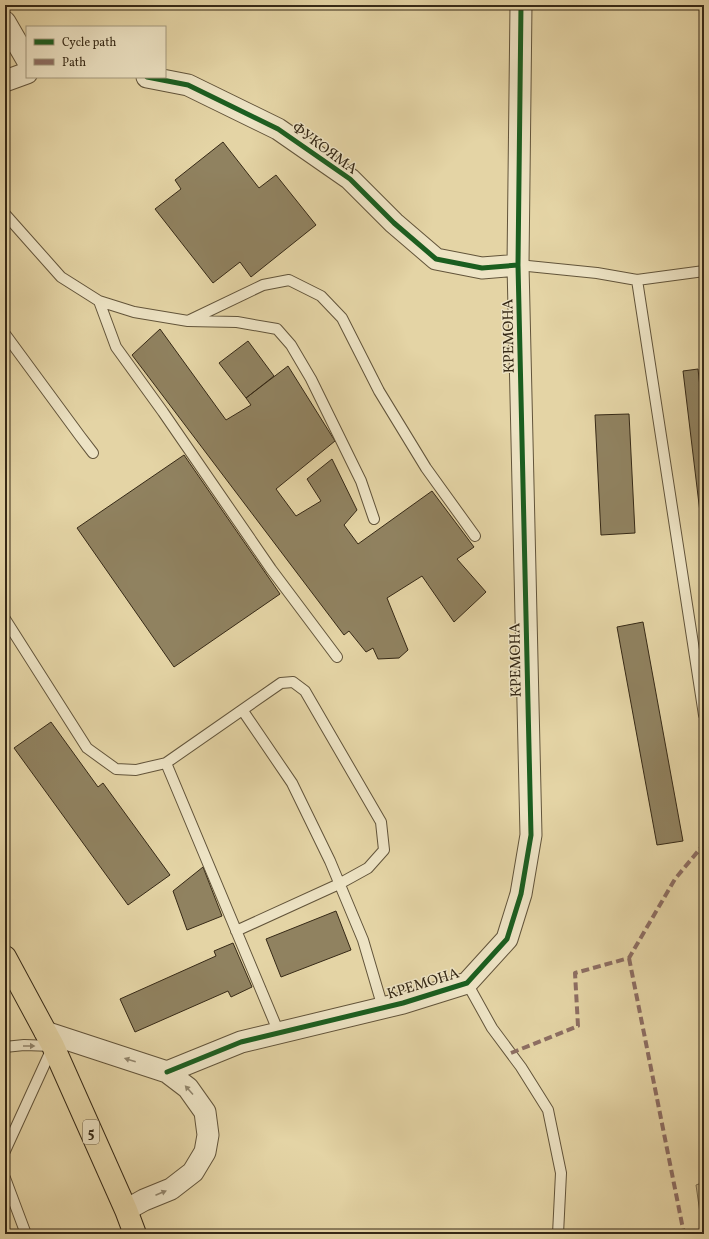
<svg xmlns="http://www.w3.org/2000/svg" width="709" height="1239" viewBox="0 0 709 1239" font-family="Vollkorn,serif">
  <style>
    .green { fill: #c6b78d; stroke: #7e7052 }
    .building { fill: #908260; stroke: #362916 }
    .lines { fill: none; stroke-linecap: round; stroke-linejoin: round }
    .service-casing { stroke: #62543a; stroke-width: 12 }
    .minor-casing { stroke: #62543a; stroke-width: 23 }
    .primary-casing { stroke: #362916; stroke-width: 24 }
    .service { stroke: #ede3c4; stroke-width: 10 }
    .minor { stroke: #ede3c4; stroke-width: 21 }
    .primary { stroke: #e4d4a5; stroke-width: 22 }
    .quiet { stroke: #8d6e63; stroke-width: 4; stroke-dasharray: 8 4; stroke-linecap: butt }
    .cycleway-casing { stroke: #ede3c4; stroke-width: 8 }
    .cycleway { stroke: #1b5e20; stroke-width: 5 }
    .oneway { fill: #92866d }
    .labels { text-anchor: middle; stroke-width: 3; stroke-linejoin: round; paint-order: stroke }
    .shield { fill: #ede3c4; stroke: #6d614a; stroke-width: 1 }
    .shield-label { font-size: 14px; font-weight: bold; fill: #362916 }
    .street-label { font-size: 15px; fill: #362916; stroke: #ede3c4 }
  </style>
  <rect width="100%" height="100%" fill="#e4d4a5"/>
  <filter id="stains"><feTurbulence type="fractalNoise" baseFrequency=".005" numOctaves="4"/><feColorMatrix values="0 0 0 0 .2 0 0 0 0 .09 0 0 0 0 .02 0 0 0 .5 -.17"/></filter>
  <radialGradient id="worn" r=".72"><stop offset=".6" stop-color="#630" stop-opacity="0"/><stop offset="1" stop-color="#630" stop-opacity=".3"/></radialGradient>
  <!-- green -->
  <path class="green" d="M704 1182V1234H703L696 1185Z"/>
  <!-- building -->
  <path class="building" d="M223 142 259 188 276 175 316 225 251 277 240 262 213 283 155 209 181 189 175 180Z
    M160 329 226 420 251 405 246 398 288 366 335 441 276 489 296 516 321 501 307 479 332 459 357 510 344 525 358 544 432 491 474 547 457 559 486 592 454 622 422 576 387 598 408 650 399 658 378 659 373 648 366 652 349 631 344 635 132 355Z
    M248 341 274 376 246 398 219 363Z
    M698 369 704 424V528L702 529 683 371Z
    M629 414 635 533 601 535 595 415Z
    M184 455 280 594 174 667 77 528Z
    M643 622 683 841 657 845 617 627Z
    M51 722 98 787 103 783 170 875 128 905 14 748Z
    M203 867 222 916 187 930 173 891Z
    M336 911 351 950 281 977 266 939Z
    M233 943 252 987 231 997 228 991 135 1032 120 999 216 956 214 951Z"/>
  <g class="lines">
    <defs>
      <path id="service" d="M5 214 61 277 99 301 134 312 188 321 237 322 277 329 291 345 311 379 361 481 374 519
        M518 265 597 273 637 280 704 271
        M637 280 704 715
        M99 301 116 347 163 412 271 569 337 657
        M190 320 263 285 289 280 321 296 342 318 379 391 426 468 475 536
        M5 334 80 436 93 453
        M5 619 87 748 116 769 136 770 166 763 281 683 293 682 305 691 381 822 384 850 368 868 339 884 236 931
        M243 711 292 783 330 861 363 940 383 1008
        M166 763 279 1033
        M467 983 492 1028 521 1067 548 1110 561 1173 558 1234
        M5 1047 24 1045 53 1046 5 1151
        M5 1178 26 1234"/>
      <path id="minor" d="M5 22 27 60
        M147 77 188 85 278 129 350 179 394 223 436 259 482 268 518 265
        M5 81 27 73
        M45 1032 167 1072 188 1088 205 1112 208 1135 205 1152 193 1172 171 1189 144 1200 126 1210
        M167 1072 241 1042 403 1003 467 983 507 939 521 894 531 835 518 265 521 5"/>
      <path id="primary" d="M5 957 53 1046 126 1210 135 1234"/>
    </defs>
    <!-- service casing -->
    <use href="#service" class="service-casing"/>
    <!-- minor casing -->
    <use href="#minor" class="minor-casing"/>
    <!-- primary casing -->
    <use href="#primary" class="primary-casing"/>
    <!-- service -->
    <use href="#service" class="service"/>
    <!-- minor -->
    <use href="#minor" class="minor"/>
    <!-- primary -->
    <use href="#primary" class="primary"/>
    <!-- quiet -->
    <path class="quiet" d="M629 958 684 1234
      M511 1053 578 1026 575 973 629 958 675 879 704 844"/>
    <defs>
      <path id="cycleway" d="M147 77 188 85 278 129 350 179 394 223 436 259 482 268 518 265
        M167 1072 241 1042 403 1003 467 983 507 939 521 894 531 835 518 265 521 5"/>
    </defs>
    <!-- cycleway casing -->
    <use href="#cycleway" class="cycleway-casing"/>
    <!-- cycleway -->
    <use href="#cycleway" class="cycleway"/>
  </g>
  <!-- one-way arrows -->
  <defs><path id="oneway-solid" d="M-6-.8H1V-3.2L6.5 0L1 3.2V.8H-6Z"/></defs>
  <g class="oneway">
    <use href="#oneway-solid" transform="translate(29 1046)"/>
    <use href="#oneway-solid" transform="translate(130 1060) rotate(-163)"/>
    <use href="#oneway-solid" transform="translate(189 1090) rotate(-132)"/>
    <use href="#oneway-solid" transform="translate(161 1193) rotate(-23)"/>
  </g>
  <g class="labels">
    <!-- shield labels -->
    <rect class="shield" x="83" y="1120" width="16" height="24" rx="3"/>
    <g class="shield-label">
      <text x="91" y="1137">5</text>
    </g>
    <!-- street labels -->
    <g class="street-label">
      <text transform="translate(325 148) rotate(36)" y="5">ФУКОЯМА</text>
      <text transform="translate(508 336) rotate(-91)" y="5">КРЕМОНА</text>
      <text transform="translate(515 660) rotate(-91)" y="5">КРЕМОНА</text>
      <text transform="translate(423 983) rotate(-17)" y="5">КРЕМОНА</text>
    </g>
  </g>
  <!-- margin -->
  <rect width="709" height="1239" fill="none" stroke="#e4d4a5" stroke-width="20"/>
  <rect x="6" y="6" width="697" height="1227" fill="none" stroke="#362916" stroke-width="2"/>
  <rect x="10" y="10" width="689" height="1219" fill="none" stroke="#362916"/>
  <!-- legend -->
  <rect x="26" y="26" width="140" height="52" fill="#ede3c4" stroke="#a4997e"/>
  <rect x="34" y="39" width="20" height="6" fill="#1b5e20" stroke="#a4997e"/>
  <text x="62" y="46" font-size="12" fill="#362916">Cycle path</text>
  <rect x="34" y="59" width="20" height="6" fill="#8d6e63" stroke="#a4997e"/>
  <text x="62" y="66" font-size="12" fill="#362916">Path</text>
  <rect width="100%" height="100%" filter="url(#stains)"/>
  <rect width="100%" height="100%" fill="url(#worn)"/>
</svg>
